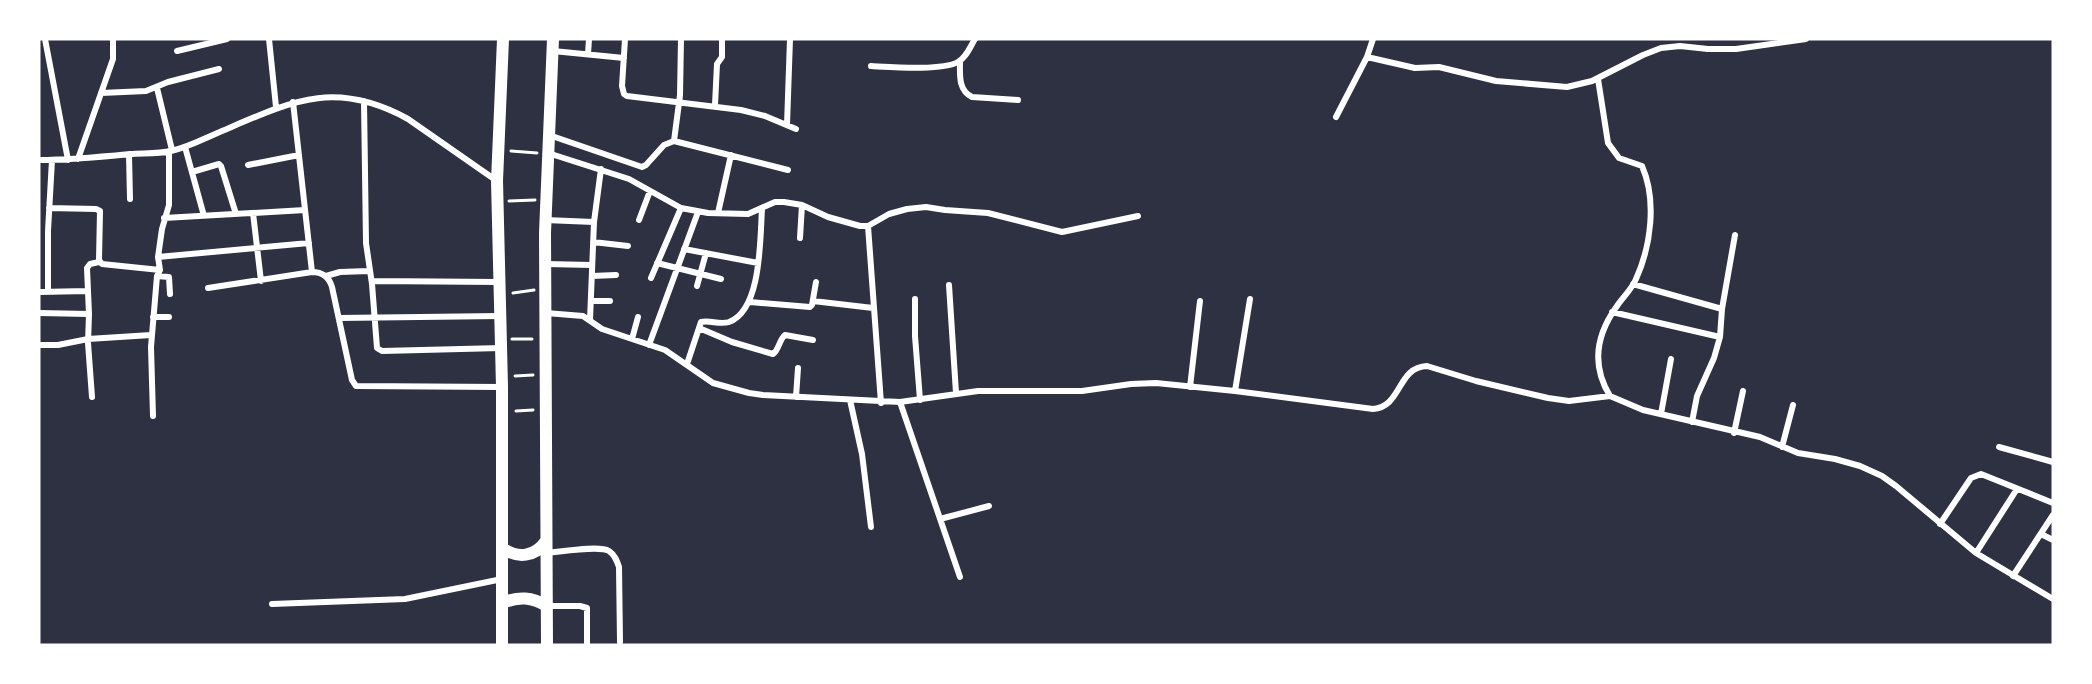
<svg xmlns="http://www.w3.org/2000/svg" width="2092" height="684" viewBox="0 0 2092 684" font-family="'Varela Round',sans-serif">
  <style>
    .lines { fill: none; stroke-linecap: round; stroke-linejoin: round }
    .path { stroke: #fff; stroke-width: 3 }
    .minor { stroke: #fff; stroke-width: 6 }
    .trunk { stroke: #fff; stroke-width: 12 }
  </style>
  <rect width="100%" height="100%" fill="#2d3142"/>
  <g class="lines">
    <!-- path -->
    <path class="path" d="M511 151 537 153
      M509 201 535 200
      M513 293 534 290
      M512 339H532
      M515 376 533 375
      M516 411 533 410"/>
    <!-- minor -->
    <path class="minor" d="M45 39 68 160
      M269 39 276 107
      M625 39 622 86 624 94 627 96 741 110 765 116 796 129
      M177 51 227 39
      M553 51 624 58
      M588 54 589 39
      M1367 57 1415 68 1439 67 1496 81 1567 87 1592 81 1643 55 1661 48 1680 46 1708 49H1736L1806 39
      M960 61C960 75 958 90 972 97L1018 100
      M871 66C891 67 942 71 958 62 966 58 970 47 975 39
      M1598 79 1608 143 1619 158 1642 166C1657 200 1651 246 1636 279 1632 289 1623 297 1617 306 1596 335 1591 365 1610 396
      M157 88 172 150
      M101 93 146 91 168 82 219 69
      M364 101 366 243 372 284 377 348 382 351 501 348
      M293 102 312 272
      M715 105 717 64 722 57V39
      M1336 117 1367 57 1373 39
      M787 125 790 39
      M549 135 642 167 646 165 664 145 674 141 788 170
      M674 141 680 95 681 39
      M185 147 204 216
      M548 153 629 179 681 208 708 213 748 214 775 202H784L802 205 828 217 860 226H868L889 214 907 209 926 207 945 210 988 213 1062 232 1138 216
      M129 155 130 199
      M78 159 113 59V39
      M39 160C70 160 100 157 130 154 143 153 158 154 171 151 189 147 205 138 222 131 292 101 335 79 408 119L497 181
      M248 165 299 155
      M192 172 219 164 221 166 236 214
      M49 208 96 209 100 211 99 260 102 264 160 270
      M253 213 261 281
      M718 213 731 155
      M164 218 305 210
      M545 220 594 222
      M639 220 650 191
      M868 226 881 403
      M800 238 802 205
      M593 242 628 246
      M684 249 758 263
      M158 257 309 243
      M657 263 721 279
      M546 264 592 265
      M157 276 169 277 170 294
      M326 276 340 272 369 271
      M592 276 616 275
      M651 278 681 208
      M372 281 499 282
      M1633 284 1722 309
      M949 285 956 393
      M697 286 706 253
      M208 288 312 272C323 272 329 277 332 287L352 380 356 386 501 387
      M39 292 87 291
      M48 292V231L52 160
      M915 299V336L920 400
      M591 301H610
      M813 301 873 308
      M750 302 810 307 812 305 816 282
      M1612 312 1720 337
      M39 313 89 314
      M546 313 583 316 602 329 665 350 713 383 749 393 763 395 900 402 978 391H1082L1131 384 1156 383 1235 391 1373 409C1402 407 1397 367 1427 366L1476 381 1548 398 1569 401 1610 396 1643 410 1760 437 1798 453 1835 459 1860 466 1882 476 1896 486 1976 553 2053 599
      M153 317H169
      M339 318 500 316
      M590 320 594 222 601 169
      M699 328 732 342 773 354C779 350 779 340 785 335L813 340
      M632 339 638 317
      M39 345H58L88 339 151 335
      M649 345 698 212
      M687 364 701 322C710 320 720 325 729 322 762 310 760 237 762 209
      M1190 387 1200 301
      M1235 391 1250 299
      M92 397 88 343 89 314 87 268 90 264 99 262
      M796 397 798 368
      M850 400 862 454 871 527
      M900 402 960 577
      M1661 414 1671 359
      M153 416 151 347 157 276 160 270 158 257 162 229 169 205V151
      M1692 422 1697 396 1714 358 1720 337 1722 309 1735 235
      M1734 433 1743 391
      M1782 447 1793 405
      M1999 447 2053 462
      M940 519 989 506
      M1940 524 1971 478 1981 474 2053 503
      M2041 534 2053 540
      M546 553C560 552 599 545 609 551 615 555 617 561 619 567L620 642
      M1976 553 2017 489
      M2013 576 2053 515
      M272 604 405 599 502 579
      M547 606H580L587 608V645"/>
    <!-- trunk -->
    <path class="trunk" d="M502 548C518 559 535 557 546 541
      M502 603C519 596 532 597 547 606
      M502 645V387L497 181 503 39
      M547 645 545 233 553 39"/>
  </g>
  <!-- border -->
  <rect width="2092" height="684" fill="none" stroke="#ffffff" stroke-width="81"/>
</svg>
